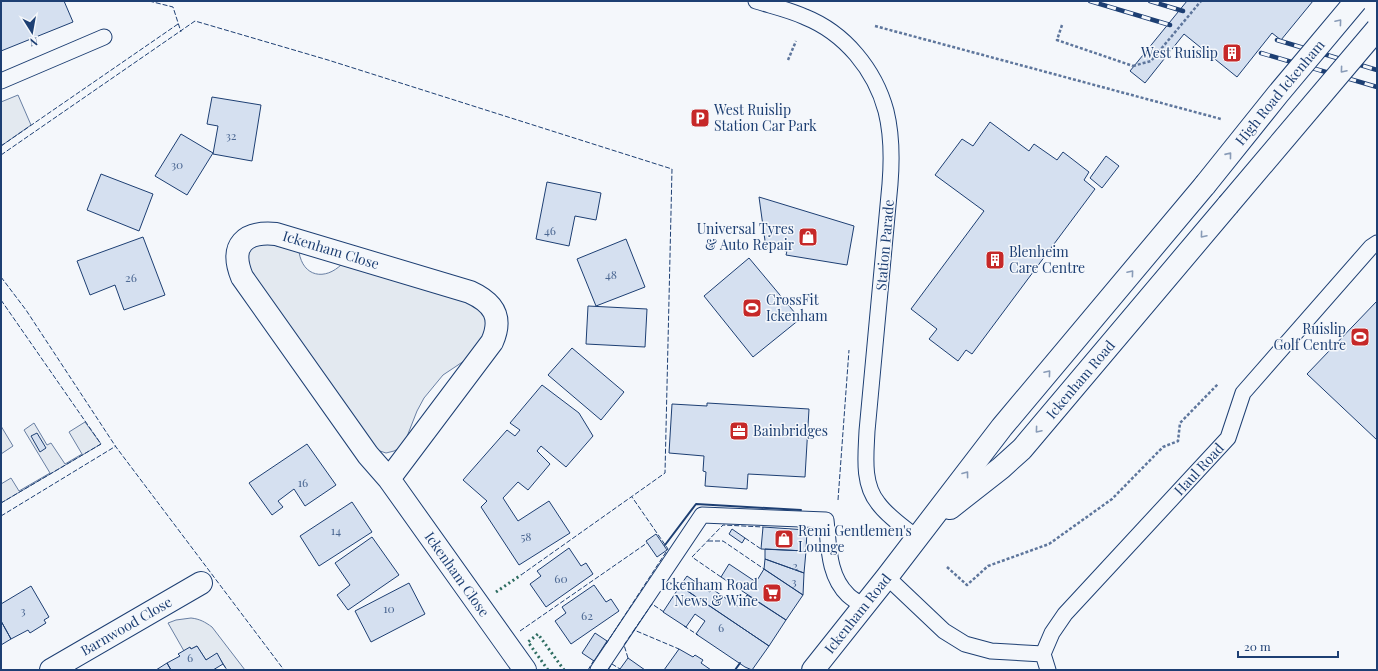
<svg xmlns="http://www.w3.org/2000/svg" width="1378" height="671" viewBox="0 0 1378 671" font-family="'Playfair Display',serif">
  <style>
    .green { fill: #e3e9f0; stroke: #687fa3 }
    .building { fill: #d5e0f0; stroke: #1d3f73 }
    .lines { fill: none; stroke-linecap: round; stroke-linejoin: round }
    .lane-casing { stroke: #1d3f73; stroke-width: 17 }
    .street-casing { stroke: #1d3f73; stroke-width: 24 }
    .secondary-casing { stroke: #1d3f73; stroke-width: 24 }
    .path { stroke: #5e769c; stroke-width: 2.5; stroke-dasharray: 3 2; stroke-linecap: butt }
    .lane { stroke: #f4f7fb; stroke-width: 15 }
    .street { stroke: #f4f7fb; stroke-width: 22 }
    .secondary { stroke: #f4f7fb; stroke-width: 22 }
    .rail-casing { stroke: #1d3f73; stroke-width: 4.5 }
    .rail { stroke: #f4f7fb; stroke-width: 3; stroke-dasharray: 9; stroke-linecap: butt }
    .secondary-bridge-casing { stroke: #1d3f73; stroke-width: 24; stroke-linecap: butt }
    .path-bridge { stroke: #5e769c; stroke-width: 2.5; stroke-dasharray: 3 2; stroke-linecap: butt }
    .secondary-bridge { stroke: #f4f7fb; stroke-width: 22 }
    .hedge { stroke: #2c6c60; stroke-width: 3; stroke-dasharray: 2 3; stroke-linecap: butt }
    .fence { stroke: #1d3f73; stroke-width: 1; stroke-dasharray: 5 2; stroke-linecap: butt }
    .wall { stroke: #1d3f73; stroke-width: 2 }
    .oneway { stroke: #889bb7 }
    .labels { text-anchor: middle; stroke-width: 3; stroke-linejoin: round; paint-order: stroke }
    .number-label { font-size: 12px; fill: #4b6792 }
    .poi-label { font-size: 14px; fill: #1d3f73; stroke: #f4f7fb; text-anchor: start }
    .street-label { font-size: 14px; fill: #1d3f73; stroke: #f4f7fb }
  </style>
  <rect width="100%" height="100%" fill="#f4f7fb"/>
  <!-- green -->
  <path class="green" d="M18 95 31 125 1 146V102Z
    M263 242 299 252C303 277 325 281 342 264L469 301 483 312 487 323 485 334 467 359 443 375 424 398 417 411 406 439 398 449 394 451 386 453 377 450 249 273 247 251Z
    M85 422 101 444 1 503V484L11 478 19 491 50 473 24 430 34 423 47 445 51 443 65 464 82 454 69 432Z
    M1 426 13 446 1 454Z
    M191 618C200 619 205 622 212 627L245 670H227L217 654 206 660 197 646 191 649 184 651 168 623 176 620Z"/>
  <!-- building -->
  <path class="building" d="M1 1H64L73 22 1 51Z
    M1187 1H1313L1281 40 1272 33 1237 77 1184 34 1145 83 1130 71Z
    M212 97 261 105 252 161 213 154 218 126 207 124Z
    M990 122 1029 151 1034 144 1057 160 1063 152 1089 172 1084 180 1095 189 972 354 966 350 958 361 929 339 937 329 911 309 984 211 935 175 962 139 973 146Z
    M181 134 213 153 187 195 155 176Z
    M1106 156 1119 166 1102 188 1090 178Z
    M101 174 153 194 139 231 87 210Z
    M547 182 601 193 596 220 575 216 569 246 536 239Z
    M759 197 854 226 847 265 786 255 787 251 766 248Z
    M143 237 165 295 124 310 115 285 90 295 77 261Z
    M626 239 645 287 596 306 577 259Z
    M749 258 800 319 753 357 704 296Z
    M1377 301V440L1307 374Z
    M588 306 647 309 645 347 586 344Z
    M572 348 624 392 601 420 548 375Z
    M542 385 579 413 593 436 566 467 541 446 537 451 550 464 528 490 518 482 503 498 518 521 549 501 570 533 519 565 481 507 487 501 463 480 507 430 515 436 520 430 510 423Z
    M707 403 809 409 805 477 748 474 747 489 705 486 706 472 703 471 704 456 669 453 672 404 707 406Z
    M37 433 46 448 40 452 31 436Z
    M307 444 336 485 305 506 294 489 278 501 283 507 272 515 249 483Z
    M352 502 372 532 319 566 300 536Z
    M763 527 807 530 806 551 761 549Z
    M732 529 745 538 742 543 729 534Z
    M656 534 667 550 657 557 646 541Z
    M372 537 399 575 348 610 337 595 350 585 335 563Z
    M569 548 581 566 586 563 593 574 546 607 530 584 541 576 537 571Z
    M765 549 806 551 804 573 765 559Z
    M765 559 804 573 803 595 764 569Z
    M729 564 756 582 764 569 803 595 786 620 721 577Z
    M687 576 710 592 712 589 739 607 747 595 786 620 769 646 680 586Z
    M409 583 425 614 371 642 355 611Z
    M594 585 606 602 611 599 619 611 571 644 555 621 566 613 562 607Z
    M31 586 49 617 44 620 46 623 30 633 28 630 11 639 1 621V604Z
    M680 586 769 646 752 670 745 667 696 634 705 621 695 614 686 627 663 612Z
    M1 621 11 639 1 645Z
    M595 633 607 641 594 661 582 653Z
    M197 646 206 660 217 653 223 664 213 670H171L167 663 180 656 178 654 190 647 191 649Z
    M679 649 693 657 695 655 703 660 701 663 711 670H664Z
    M628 658 645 670H621L620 669Z
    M167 663 171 670H156Z"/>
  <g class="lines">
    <defs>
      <g id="lane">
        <path d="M756 1C772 6 790 10 805 17 845 33 875 70 886 111 892 135 892 159 890 184L867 431C866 455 862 483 878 503 888 517 904 527 917 538"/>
        <path d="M1 81 104 37"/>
        <path d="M887 577 944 631 965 644 991 651 1043 654 1048 670"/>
        <path id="s1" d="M1043 654 1052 633 1065 614 1228 438 1243 393 1371 247 1377 243"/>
        <path d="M598 670 702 515 826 520C829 546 828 576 848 595 852 599 858 602 863 606"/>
      </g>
      <g id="street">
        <path id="s2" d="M389 479 492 342C503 317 494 303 470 292L276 234C245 231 229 245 242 277L368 455 389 479 525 670"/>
        <path id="s3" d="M51 670 201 583"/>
      </g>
      <g id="secondary">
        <path id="s4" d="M950 508 1001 468 1022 449 1228 205"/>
        <path id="s5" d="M813 670 887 577 1002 427 1205 185"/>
      </g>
    </defs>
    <!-- lane casing -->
    <use href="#lane" class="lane-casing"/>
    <!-- street casing -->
    <use href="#street" class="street-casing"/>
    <!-- secondary casing -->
    <use href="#secondary" class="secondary-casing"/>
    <!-- path -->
    <path class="path" d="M1062 25 1057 40 1133 66
      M875 26 1221 119
      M788 60 796 41
      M947 567 967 585 988 566 1049 544 1112 499 1163 447 1178 441 1180 423 1218 384"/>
    <!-- lane -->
    <use href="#lane" class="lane"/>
    <!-- street -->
    <use href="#street" class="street"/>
    <!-- secondary -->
    <use href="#secondary" class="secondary"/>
    <defs>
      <path id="rail" d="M1090 1 1170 25
        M1150 1 1183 11
        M1277 40 1377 70
        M1261 53 1377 87"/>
    </defs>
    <!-- rail casing -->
    <use href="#rail" class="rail-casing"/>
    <!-- rail -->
    <use href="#rail" class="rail"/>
    <defs>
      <g id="secondary-bridge">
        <path id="s6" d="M1205 185 1278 94 1356 1"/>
        <path d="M1228 205 1377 29"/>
      </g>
    </defs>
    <!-- secondary-bridge casing -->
    <use href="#secondary-bridge" class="secondary-bridge-casing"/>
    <!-- path-bridge -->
    <path class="path-bridge" d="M1133 66 1151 61 1201 1"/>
    <!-- secondary-bridge -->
    <use href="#secondary-bridge" class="secondary-bridge"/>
    <!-- hedge -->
    <path class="hedge" d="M496 592 521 575
      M548 670 528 642 538 634 564 670"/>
    <!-- fence -->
    <path class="fence" d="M149 1 173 7 181 32
      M1 146 178 24
      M1 155 195 21 328 60 672 169 665 473 521 575
      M1 277 26 310 116 447 284 670
      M1 300 101 444 1 503
      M838 500 849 350
      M1 516 116 446
      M745 538 761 549
      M708 541H723L764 569
      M721 577 692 557 723 525 763 527
      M664 612 652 604 634 630 679 649
      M684 626 698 635
      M520 631 647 543
      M606 644 668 549 632 497
      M628 658 624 645 634 630
      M223 664 227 670
      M588 670 594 660
      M608 670 612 664 620 669"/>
    <!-- wall -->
    <path class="wall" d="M665 545 696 504 801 510
      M735 670 740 663"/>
  </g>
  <!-- one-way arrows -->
  <defs><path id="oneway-chevron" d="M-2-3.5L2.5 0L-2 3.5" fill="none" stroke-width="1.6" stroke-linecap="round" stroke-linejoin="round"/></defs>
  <g class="oneway">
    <use href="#oneway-chevron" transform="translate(1339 22) rotate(-50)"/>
    <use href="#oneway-chevron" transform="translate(1343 70) rotate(130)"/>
    <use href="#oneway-chevron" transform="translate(1229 155) rotate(-51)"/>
    <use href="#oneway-chevron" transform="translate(1203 235) rotate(130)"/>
    <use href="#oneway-chevron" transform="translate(1131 273) rotate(-50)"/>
    <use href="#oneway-chevron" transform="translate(1048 373) rotate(-50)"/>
    <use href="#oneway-chevron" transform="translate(1038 430) rotate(130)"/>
    <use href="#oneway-chevron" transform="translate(966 474) rotate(-53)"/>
  </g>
  <!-- icons -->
  <defs>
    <symbol id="building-square" viewBox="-11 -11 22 22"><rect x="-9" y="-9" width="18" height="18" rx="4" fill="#c62828" stroke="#f4f7fb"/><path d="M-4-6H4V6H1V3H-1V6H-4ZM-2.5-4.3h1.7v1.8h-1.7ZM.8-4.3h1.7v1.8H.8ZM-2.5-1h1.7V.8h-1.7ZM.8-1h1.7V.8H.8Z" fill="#fff"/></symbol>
    <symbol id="parking-square" viewBox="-11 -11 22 22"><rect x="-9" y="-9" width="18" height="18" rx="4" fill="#c62828" stroke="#f4f7fb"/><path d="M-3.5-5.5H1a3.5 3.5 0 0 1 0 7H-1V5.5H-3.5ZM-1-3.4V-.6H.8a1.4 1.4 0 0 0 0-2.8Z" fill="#fff"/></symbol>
    <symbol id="shop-square" viewBox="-11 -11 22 22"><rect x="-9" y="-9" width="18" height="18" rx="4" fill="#c62828" stroke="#f4f7fb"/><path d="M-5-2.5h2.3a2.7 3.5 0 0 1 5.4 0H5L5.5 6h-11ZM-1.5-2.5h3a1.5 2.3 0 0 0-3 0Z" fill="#fff"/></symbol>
    <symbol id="stadium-square" viewBox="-11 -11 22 22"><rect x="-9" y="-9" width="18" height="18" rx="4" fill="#c62828" stroke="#f4f7fb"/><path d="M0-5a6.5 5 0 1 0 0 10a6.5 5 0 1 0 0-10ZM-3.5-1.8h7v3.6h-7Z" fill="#fff"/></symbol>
    <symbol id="office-square" viewBox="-11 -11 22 22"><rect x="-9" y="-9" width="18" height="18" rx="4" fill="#c62828" stroke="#f4f7fb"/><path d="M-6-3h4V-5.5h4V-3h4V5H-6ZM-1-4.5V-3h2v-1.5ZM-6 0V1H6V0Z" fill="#fff"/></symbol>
    <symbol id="supermarket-square" viewBox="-11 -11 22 22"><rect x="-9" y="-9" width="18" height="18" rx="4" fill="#c62828" stroke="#f4f7fb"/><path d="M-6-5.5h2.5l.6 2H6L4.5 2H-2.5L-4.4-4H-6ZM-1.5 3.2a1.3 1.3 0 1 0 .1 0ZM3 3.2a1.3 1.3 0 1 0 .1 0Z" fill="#fff"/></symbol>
  </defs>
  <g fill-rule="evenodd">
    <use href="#building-square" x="1221" y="42" width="22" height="22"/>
    <use href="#parking-square" x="689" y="107" width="22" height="22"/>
    <use href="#shop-square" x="797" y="226" width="22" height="22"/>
    <use href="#building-square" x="984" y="249" width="22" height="22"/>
    <use href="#stadium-square" x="741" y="297" width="22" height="22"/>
    <use href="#stadium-square" x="1349" y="326" width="22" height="22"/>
    <use href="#office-square" x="728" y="420" width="22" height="22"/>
    <use href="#shop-square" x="773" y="528" width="22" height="22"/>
    <use href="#supermarket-square" x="761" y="582" width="22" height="22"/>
  </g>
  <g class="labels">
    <!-- number labels -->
    <g class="number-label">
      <text x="231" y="140">32</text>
      <text x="177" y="169">30</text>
      <text x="550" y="235">46</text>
      <text x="611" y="279">48</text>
      <text x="131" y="282">26</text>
      <text x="303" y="487">16</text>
      <text x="336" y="535">14</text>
      <text x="526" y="541">58</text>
      <text x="795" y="570">2</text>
      <text x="561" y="583">60</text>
      <text x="794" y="586">3</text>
      <text x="389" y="613">10</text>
      <text x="23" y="615">3</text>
      <text x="587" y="620">62</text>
      <text x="721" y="632">6</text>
      <text x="190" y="662">6</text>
    </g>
    <!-- poi labels -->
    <g class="poi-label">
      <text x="1218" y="58" text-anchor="end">West Ruislip</text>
      <text x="714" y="115">West Ruislip<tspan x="714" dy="16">Station Car Park</tspan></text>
      <text x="794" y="234" text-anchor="end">Universal Tyres<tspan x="794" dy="16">&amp; Auto Repair</tspan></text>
      <text x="1009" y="257">Blenheim<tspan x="1009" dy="16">Care Centre</tspan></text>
      <text x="766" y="305">CrossFit<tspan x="766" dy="16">Ickenham</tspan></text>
      <text x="1346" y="334" text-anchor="end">Ruislip<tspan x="1346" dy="16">Golf Centre</tspan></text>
      <text x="753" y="436">Bainbridges</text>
      <text x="798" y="536">Remi Gentlemen's<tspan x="798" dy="16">Lounge</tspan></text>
      <text x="758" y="590" text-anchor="end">Ickenham Road<tspan x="758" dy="16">News &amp; Wine</tspan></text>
    </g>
    <!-- street labels -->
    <g class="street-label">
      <text dy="5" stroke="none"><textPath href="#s6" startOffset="119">High Road Ickenham</textPath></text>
      <text transform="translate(885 245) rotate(-85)" y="5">Station Parade</text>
      <text transform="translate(331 250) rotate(17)" y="5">Ickenham Close</text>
      <text dy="5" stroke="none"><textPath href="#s4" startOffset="184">Ickenham Road</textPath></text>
      <text dy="5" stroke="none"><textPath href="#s1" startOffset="243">Haul Road</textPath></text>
      <text dy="5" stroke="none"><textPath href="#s2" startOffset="876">Ickenham Close</textPath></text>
      <text dy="5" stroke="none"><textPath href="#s5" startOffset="72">Ickenham Road</textPath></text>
      <text dy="5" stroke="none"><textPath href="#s3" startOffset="87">Barnwood Close</textPath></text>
    </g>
  </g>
  <!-- border -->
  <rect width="1378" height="671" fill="none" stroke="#1d3f73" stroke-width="4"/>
  <!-- north arrow -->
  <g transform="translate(32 32) rotate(169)" stroke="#f4f7fb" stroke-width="3" paint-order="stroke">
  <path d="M0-3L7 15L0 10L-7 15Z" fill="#1d3f73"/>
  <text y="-6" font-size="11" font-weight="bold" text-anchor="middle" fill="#1d3f73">N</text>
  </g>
  <!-- scale -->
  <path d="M1238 651v6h100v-6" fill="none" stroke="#1d3f73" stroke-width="2"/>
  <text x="1244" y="651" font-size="12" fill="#1d3f73" stroke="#f4f7fb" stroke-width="3" paint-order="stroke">20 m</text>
</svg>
